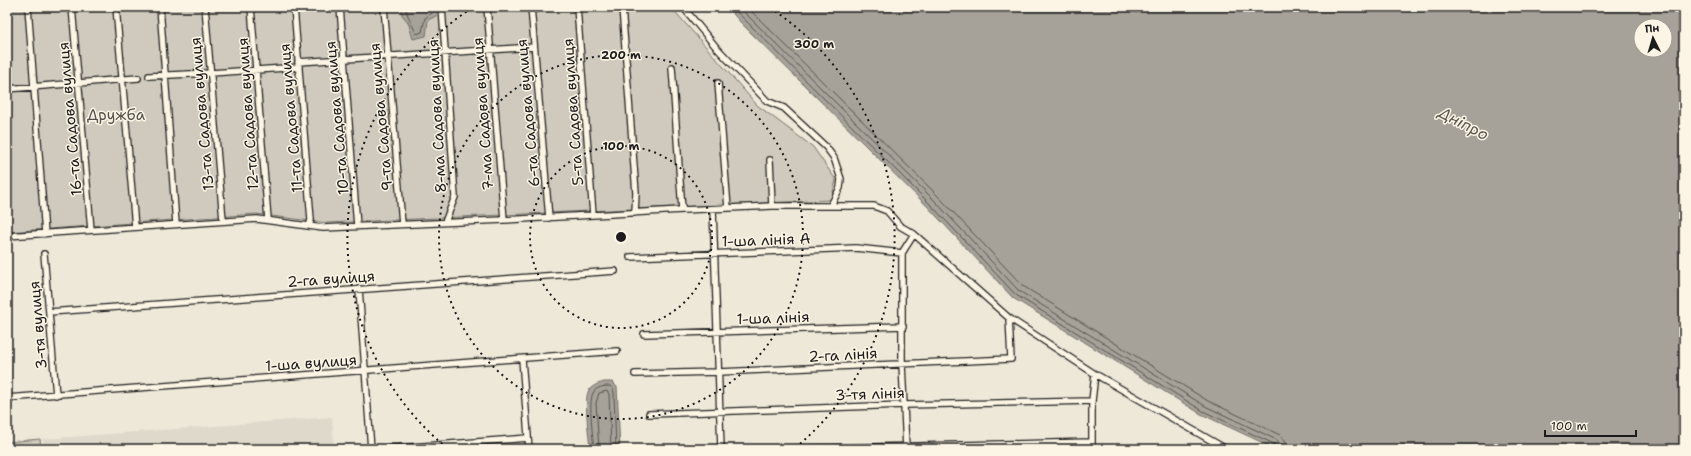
<svg xmlns="http://www.w3.org/2000/svg" width="1691" height="456" viewBox="0 0 1691 456" font-family="'Shantell Sans',sans-serif">
  <style>
    .built { fill: #ded9cb }
    .green { fill: #cfcabd; stroke: #76736c }
    .water { fill: #a7a299; stroke: #6f6c67; fill-rule: evenodd }
    .lines { fill: none; stroke-linecap: round; stroke-linejoin: round }
    .shore { stroke: #54524e; stroke-width: 1 }
    .street-casing { stroke: #1c1c1c; stroke-width: 8 }
    .street { stroke: #fcf5e5; stroke-width: 5.5 }
    .ring { fill: none; stroke: #1c1c1c; stroke-width: 2; stroke-dasharray: 2 4 }
    .labels { text-anchor: middle; stroke-width: 3; stroke-linejoin: round; paint-order: stroke }
    .street-label { font-size: 15px; fill: #1c1c1c; stroke: #fcf5e5 }
    .park-label { font-size: 15px; fill: #52504c; stroke: #fcf5e5 }
    .water-label { font-size: 16px; font-style: italic; fill: #5b5854; stroke: #fcf5e5 }
    .centre { fill: #1c1c1c; stroke: #fcf5e5; stroke-width: 2 }
    .ring-label { font-size: 12px; text-anchor: middle; font-weight: bold; fill: #1c1c1c; stroke: #fcf5e5; stroke-width: 3; stroke-linejoin: round; paint-order: stroke }
  </style>
  <rect width="100%" height="100%" fill="#eee8d9"/>
  <filter id="ink" filterUnits="userSpaceOnUse"><feTurbulence type="fractalNoise" baseFrequency=".025" numOctaves="2"/><feDisplacementMap in="SourceGraphic" scale="8" xChannelSelector="R" yChannelSelector="G"/><feConvolveMatrix kernelMatrix="1 2 1 2 8 2 1 2 1" color-interpolation-filters="sRGB"/></filter>
  <g filter="url(#ink)">
    <!-- built -->
    <path class="built" d="M7 310 13 391 7 392Z
      M332 417 334 449H44L43 439Z"/>
    <!-- green -->
    <path class="green" d="M7 7H671L757 105 813 147 836 180 831 200 327 223 256 214 7 232Z
      M40 439 41 449H7V442Z"/>
    <!-- water -->
    <path class="water" d="M401 7H436L438 15 428 20 426 36 413 39 408 22 402 15Z
      M727 7H1684V449H1276L1201 414 1013 298 927 206 742 24ZM1641 26H1665V50H1641Z
      M604 382H612L617 387 620 449H590C589 436 584 403 588 392 591 386 597 384 604 382Z"/>
    <g class="lines">
      <!-- shore -->
      <path class="shore" d="M405 7C405 10 415 32 417 34L422 32 425 18 432 13V7
        M732 7 929 203 1016 295 1203 411 1274 444 1276 449
        M739 7 933 199 1019 291 1205 406 1277 440 1280 444 1281 449
        M747 7 937 195 1023 286 1208 401 1280 435 1285 440 1287 449
        M594 449C593 437 588 402 593 393 596 387 604 386 610 386L613 389 614 393 616 449
        M599 449 596 403 599 393 607 391 609 394 611 449"/>
      <defs>
        <path id="street" d="M28 7 45 234
          M72 7 91 230
          M116 7 135 227
          M160 7 176 224
          M205 7 223 220
          M251 7 268 219
          M294 7 311 220 309 226
          M340 7 357 226
          M384 7 402 224
          M442 7 455 197 445 222
          M487 7 504 220
          M531 7 549 218
          M577 7 593 215
          M622 7 636 193 635 213
          M683 7 716 47 767 101 784 108 826 147 834 158 841 179 840 188 831 205
          M672 67 682 210
          M149 76 211 73 299 67 298 62 534 47
          M718 83 728 208
          M7 89 138 78
          M770 160 772 206
          M713 209 721 449
          M7 236 257 219 323 228 504 220 682 210 772 206H874L887 211 900 226 914 234 1009 318 1095 374 1226 449
          M44 254 56 395
          M630 257 856 248 902 253
          M359 289 371 449
          M49 312 615 271
          M644 334 903 326
          M522 359 529 449
          M635 374 719 372 1011 359 1009 318
          M7 398 617 351
          M649 414 904 405 1092 401
          M906 448 902 364V253L914 234
          M384 449 528 438
          M791 449 1092 442
          M1092 449V401L1095 374"/>
      </defs>
      <!-- street casing -->
      <use href="#street" class="street-casing"/>
      <!-- street -->
      <use href="#street" class="street"/>
    </g>
  </g>
  <!-- distance rings -->
  <g class="ring">
    <circle cx="621" cy="237" r="91"/>
    <circle cx="621" cy="237" r="182"/>
    <path d="M447 448A273 273 0 0 1 472 8M770 8A273 273 0 0 1 795 448"/>
  </g>
  <g class="labels">
    <!-- street labels -->
    <g class="street-label">
      <text transform="translate(573 112) rotate(-94)" y="5">5-та Садова вулиця</text>
      <text transform="translate(528 113) rotate(-95)" y="5">6-та Садова вулиця</text>
      <text transform="translate(202 114) rotate(-95)" y="5">13-та Садова вулиця</text>
      <text transform="translate(248 114) rotate(-94)" y="5">12-та Садова вулиця</text>
      <text transform="translate(483 114) rotate(-94)" y="5">7-ма Садова вулиця</text>
      <text transform="translate(437 116) rotate(-93)" y="5">8-ма Садова вулиця</text>
      <text transform="translate(381 117) rotate(-95)" y="5">9-та Садова вулиця</text>
      <text transform="translate(291 118) rotate(-95)" y="5">11-та Садова вулиця</text>
      <text transform="translate(337 118) rotate(-95)" y="5">10-та Садова вулиця</text>
      <text transform="translate(70 119) rotate(-95)" y="5">16-та Садова вулиця</text>
      <text transform="translate(766 240) rotate(-2)" y="5">1-ша лінія А</text>
      <text transform="translate(331 279) rotate(-4)" y="5">2-га вулиця</text>
      <text transform="translate(773 318) rotate(-2)" y="5">1-ша лінія</text>
      <text transform="translate(38 325) rotate(-95)" y="5">3-тя вулиця</text>
      <text transform="translate(843 355) rotate(-3)" y="5">2-га лінія</text>
      <text transform="translate(311 363) rotate(-4)" y="5">1-ша вулиця</text>
      <text transform="translate(870 394) rotate(-2)" y="5">3-тя лінія</text>
    </g>
    <!-- park labels -->
    <g class="park-label">
      <text x="116" y="120">Дружба</text>
    </g>
    <!-- water labels -->
    <g class="water-label">
      <text transform="translate(1464 123) rotate(27)" y="6">Дніпро</text>
    </g>
  </g>
  <circle cx="621" cy="237" r="6" class="centre"/>
  <g class="ring-label">
    <text x="814" y="48">300 m</text>
    <text x="621" y="59">200 m</text>
    <text x="621" y="150">100 m</text>
  </g>
  <!-- margin -->
  <rect width="1691" height="456" fill="none" stroke="#fcf5e5" stroke-width="24"/>
  <rect x="12" y="12" width="1667" height="432" fill="none" stroke="#1c1c1c" stroke-width="1.5" filter="url(#ink)"/>
  <!-- north arrow -->
  <g transform="translate(1653 38) rotate(355)"><circle r="19" fill="#fcf5e5" stroke="#a29e95"/>
  <path d="M0-3L7 15L0 10L-7 15Z" fill="#1c1c1c"/>
  <text y="-6" font-size="11" font-weight="bold" text-anchor="middle" fill="#1c1c1c">Пн</text>
  </g>
  <!-- scale -->
  <path d="M1545 430v6h91v-6" fill="none" stroke="#1c1c1c" stroke-width="2"/>
  <text x="1551" y="430" font-size="12" fill="#1c1c1c" stroke="#fcf5e5" stroke-width="3" paint-order="stroke">100 m</text>
</svg>
